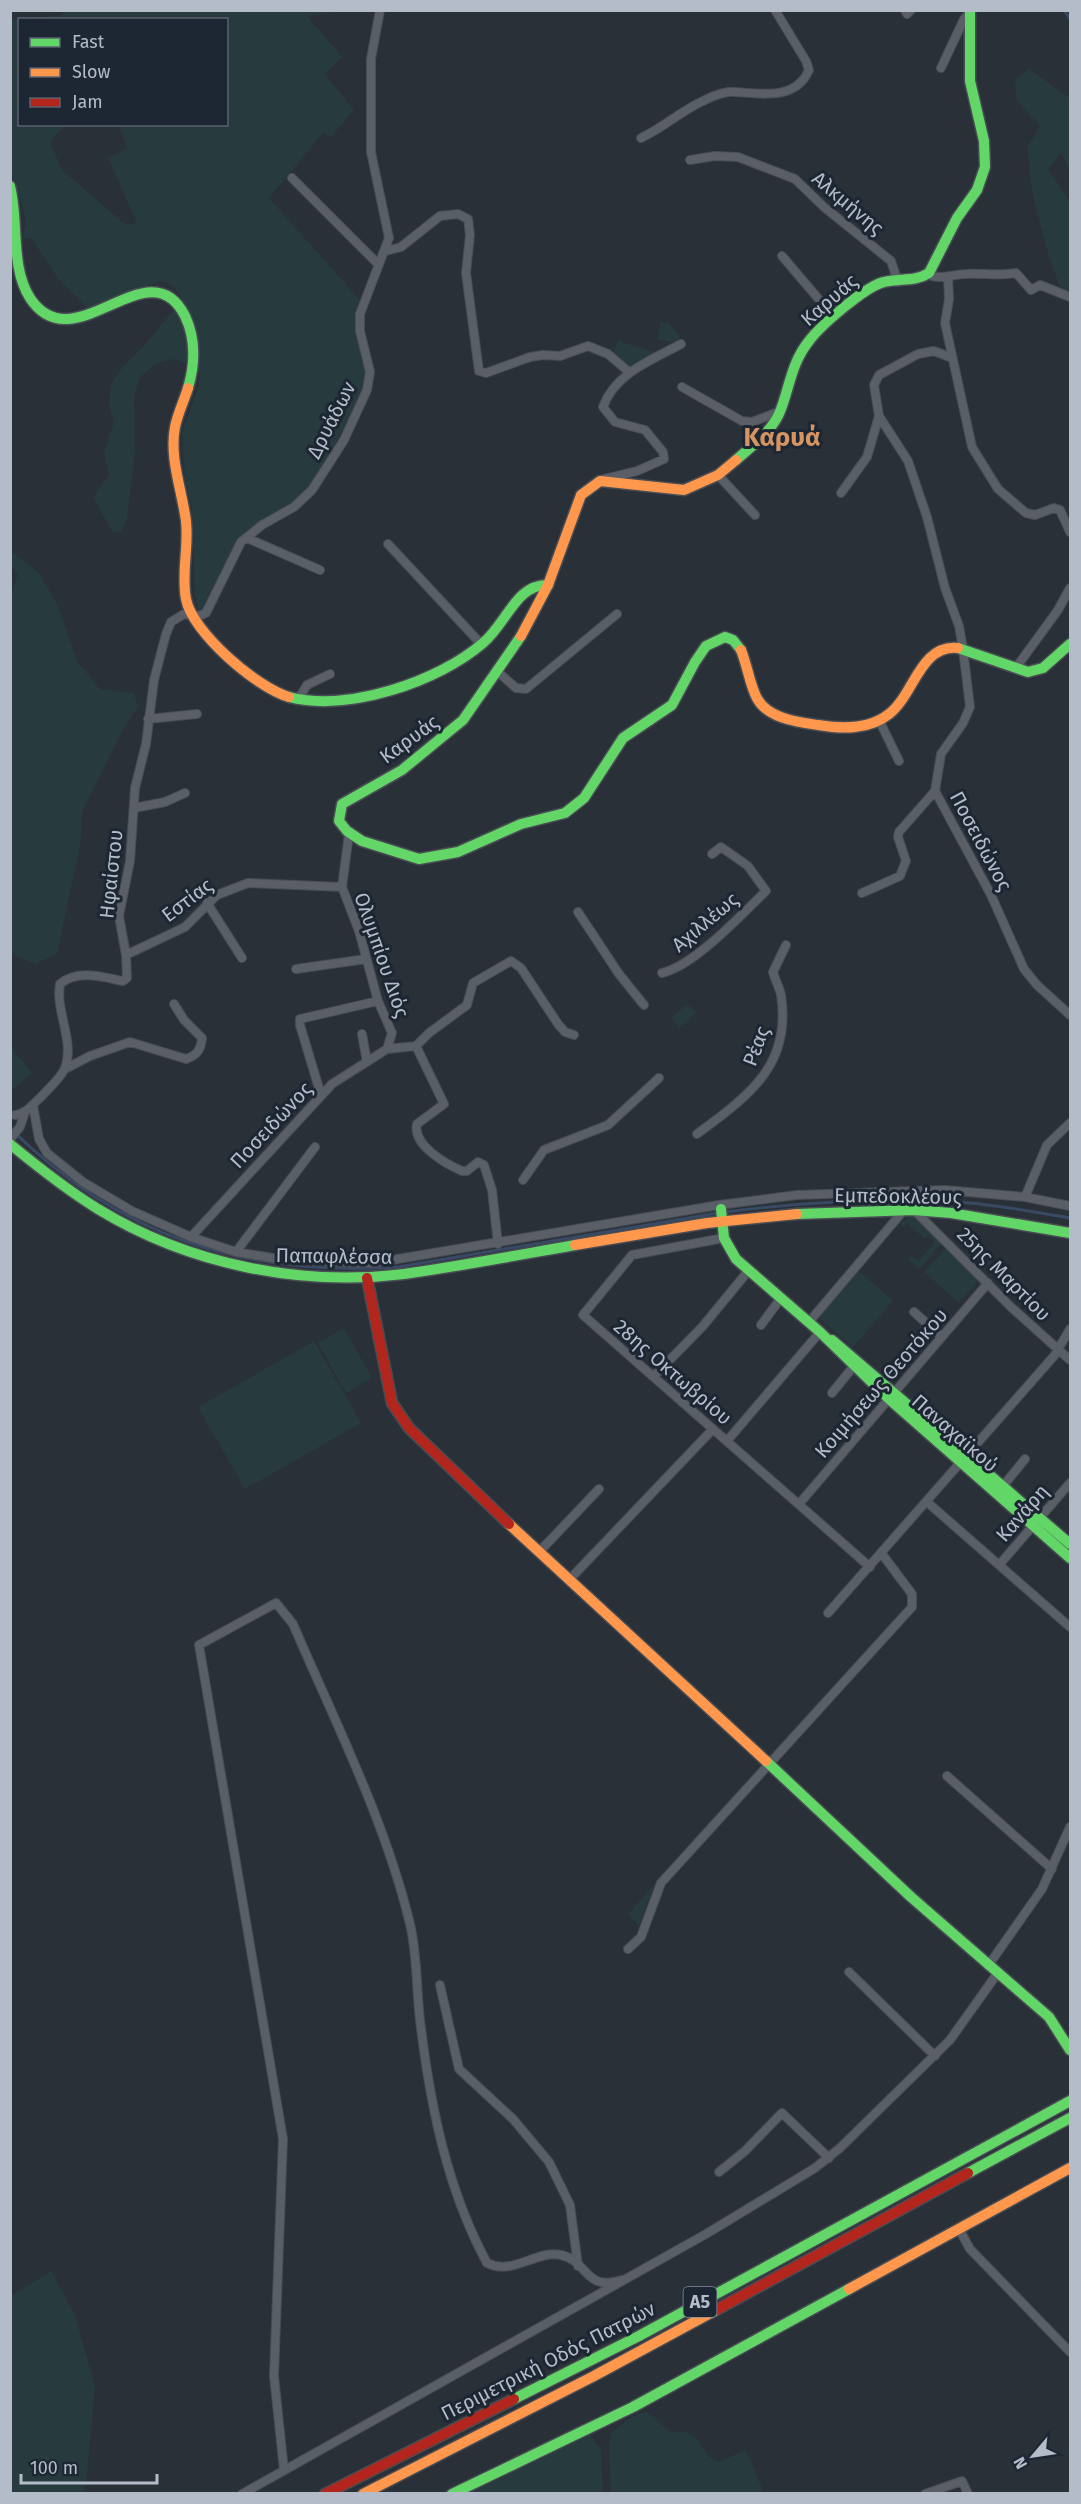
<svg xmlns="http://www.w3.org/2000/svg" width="1081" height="2504" viewBox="0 0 1081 2504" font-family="'Fira Sans',sans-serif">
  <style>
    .green { fill: #273a3e; fill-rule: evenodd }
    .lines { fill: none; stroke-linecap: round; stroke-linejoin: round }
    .stream { stroke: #384963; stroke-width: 3 }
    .street-casing { stroke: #484c53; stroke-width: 10 }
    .fast-casing { stroke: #484c53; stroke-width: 13 }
    .slow-casing { stroke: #484c53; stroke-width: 13 }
    .jam-casing { stroke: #484c53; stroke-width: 13 }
    .street { stroke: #5a5e66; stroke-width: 8 }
    .fast { stroke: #63d668; stroke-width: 10 }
    .slow { stroke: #ff974d; stroke-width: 10 }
    .jam { stroke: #b3261e; stroke-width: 10 }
    .labels { text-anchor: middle; stroke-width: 6; stroke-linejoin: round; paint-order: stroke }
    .shield { fill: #1d2633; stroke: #878f9c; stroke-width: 1.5 }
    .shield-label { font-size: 18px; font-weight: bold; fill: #b4bcc9 }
    .street-label { font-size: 20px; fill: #b4bcc9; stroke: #1d2633 }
    .district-label { font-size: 26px; font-weight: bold; fill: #d59563; stroke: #1d2633 }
  </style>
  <rect width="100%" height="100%" fill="#2a3038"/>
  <!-- green -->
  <path class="green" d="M62 10 340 11 307 16 342 57 325 74 354 110 331 137 323 133 269 198 361 301 359 307 368 364 362 399 314 479 302 495 241 539 232 550 205 608 199 613 195 595 192 509 185 480 182 433 199 385 200 371 175 359 157 363 140 377 134 395 135 452 127 518 122 531 113 533 93 497 109 475 104 453 114 422 109 405 111 384 122 368 146 343 182 300C178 289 171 283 160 281L89 309 59 280 31 238 22 239 26 224 24 211 11 174V20L63 15ZM20 20H226V124L119 125 127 148 108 158 137 223 126 225 62 170 50 142 66 124H20Z
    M1029 69 1070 98V170L1061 153 1048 169 1070 201V286L1068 292 1061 289C1047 256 1039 220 1031 185 1029 173 1030 161 1027 148L1040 126 1017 101 1015 79Z
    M660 322 669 323 680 337 674 342 658 340Z
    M618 341 658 353 632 368 614 352Z
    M10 551 37 571 56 601 77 661 100 689 134 693 138 707 124 727 82 812 81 840 57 954 35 964 11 954 10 597 18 574 11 567Z
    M687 1004 696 1013 679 1028 672 1017Z
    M11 1047 32 1073 11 1091H10Z
    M912 1215 942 1243 919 1269 908 1259 911 1255 918 1261 935 1242 928 1236 925 1239 907 1223 903 1227 900 1224Z
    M946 1248 980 1279 959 1303 924 1272Z
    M859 1271 893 1301 853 1347 819 1318Z
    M344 1328 372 1378 346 1393 318 1343Z
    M314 1341 361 1423 245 1489 198 1407Z
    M654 1885 639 1926 628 1914Z
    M51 2271 75 2315 95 2386 86 2485 83 2493H11V2296Z
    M646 2411 670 2432C706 2428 694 2451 718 2462L746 2450 764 2493H611L609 2444 612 2432 630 2418Z
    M590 2435 601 2449 603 2493H468Z"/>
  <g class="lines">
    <!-- stream -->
    <path class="stream" d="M1064 10 1070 19
      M10 1128C119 1237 246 1277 398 1267L718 1213
      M725 1212C803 1202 879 1197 957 1202 995 1204 1033 1212 1070 1218"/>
    <defs>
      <path id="street" d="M905 10 907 14 911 10
        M941 68 964 19 970 13
        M641 138C663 128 682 110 705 100 713 96 726 91 736 92 763 94 796 100 809 70L806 61 775 10
        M690 160 715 156 738 157 795 179 824 207 891 261 898 282
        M292 178 378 264
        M386 251 401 247 440 216 458 214 468 219 470 235 466 273 479 371 486 373 530 357 543 355 560 356 588 346 608 354 629 372
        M782 256 834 317
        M927 274C941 281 953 274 966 274 983 273 998 276 1016 273L1031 290 1040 285 1070 297
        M948 276 949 299 945 323 972 447 998 489 1026 513 1035 515 1054 508 1060 510 1070 532
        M952 358 934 351 918 354 879 375 874 385 879 416 908 461 927 517 945 588 959 626 963 649 970 707 963 723 941 754 935 791 991 895 1024 969 1037 985 1070 1015
        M682 387 742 421 752 422 781 411
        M718 475 755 515
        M604 479 637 471 664 459 663 452 645 430 615 422 603 407C615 373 652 360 681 344
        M841 493 867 457 879 416
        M247 538 320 570
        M388 544 482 645
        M1015 669 1058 610 1070 588
        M498 672 516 688 526 689 617 614
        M299 698 307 685 330 674
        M148 719 197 714
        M879 720 899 761
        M134 808 165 802 185 793
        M349 834 342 887 359 931 378 1001 392 1033 387 1049
        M862 893 900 876 906 861 898 837 899 832 935 791
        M207 903 242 958
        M578 912 619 974 644 1005
        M126 955 185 927 217 895 248 883 342 887
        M296 969 366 959
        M662 973C694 966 742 914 766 891L748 866 721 847 712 854
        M362 1034 367 1062
        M416 1046 429 1033 467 1005 473 983 511 961 521 968 558 1024 565 1032 574 1035
        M65 1069 90 1056 130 1042 186 1059C197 1055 201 1050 202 1038L184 1020 174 1004
        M321 1095 300 1025V1019L378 1001
        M33 1105 39 1139 47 1153 83 1182 132 1211 191 1237 236 1252 285 1260 374 1263 719 1205 797 1195 945 1190 1025 1197 1070 1206
        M15 1115C26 1114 33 1104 41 1097 49 1088 61 1078 65 1068 75 1041 55 1011 60 984 77 969 103 977 123 981L127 978 126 955 119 916 130 861 135 788 146 744 154 680 166 634 171 622 184 614 199 616 206 613 241 542 262 525 294 507 312 490 344 440 367 390 370 372 360 331V314L389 238 371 152V59L380 10
        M697 1134C748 1096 792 1066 781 995 779 986 775 980 773 972L786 945
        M10 1139 20 1127 25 1112
        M523 1180 544 1150 608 1125 659 1078
        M1025 1197 1047 1145 1070 1123
        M914 1210 1011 1307 1070 1360
        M191 1237 332 1084 387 1049 416 1046 444 1104 417 1124C412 1145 446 1164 462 1171H467L478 1162 484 1165 492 1190 498 1244
        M724 1238 632 1255 583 1315 870 1567
        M236 1252 315 1147
        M914 1312 942 1337
        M809 1322 904 1210
        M761 1325 781 1298
        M654 1376 703 1326 749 1270
        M832 1393 853 1367
        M727 1441 820 1332
        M1003 1486 1025 1459
        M927 1502 1070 1627
        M799 1504 988 1283
        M539 1552 599 1489
        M999 1565 1070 1483
        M569 1580 713 1429
        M828 1613 1054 1356 1070 1329
        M947 1776 1052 1869
        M628 1949 641 1937 661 1883 912 1607V1594L882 1554
        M988 1966 1042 1889 1070 1827
        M849 1972 935 2056
        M440 1985 459 2069 513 2119 549 2162 570 2205 578 2266
        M719 2172 745 2151 782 2113 829 2158
        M959 2229 970 2249 1070 2352
        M284 2470 274 2376 283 2139 199 1645 276 1603 293 1624C335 1722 385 1820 410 1924 418 1957 416 1994 421 2028 431 2109 448 2191 487 2263 513 2276 535 2250 561 2255 589 2261 584 2292 622 2280
        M242 2494 706 2234 815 2168 840 2148 950 2040 997 1974
        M925 2494 962 2481 968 2494"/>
      <path id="fast" d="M10 186C19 221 10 267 30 298 74 365 149 244 185 316 196 339 195 364 188 388
        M736 460C752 446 774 430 781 409 790 385 792 362 809 341 821 325 866 286 884 282 900 278 915 282 929 273L957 218 977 190 985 167 984 141 970 81V10
        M521 636 463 720 402 770 342 804 339 821 347 831 362 841 419 859 458 852 521 824 565 813 584 798 623 738 672 705 695 662 706 646 725 637 733 640 741 650
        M958 648 1028 672 1043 668 1070 644
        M289 697C348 712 438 682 483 643 507 623 516 584 548 585
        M10 1144C38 1167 67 1190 98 1209 188 1264 300 1287 404 1274 461 1266 518 1255 575 1245
        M721 1209 724 1238 736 1259 820 1332 889 1399 1070 1558
        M797 1214 914 1210 951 1213 1070 1233
        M832 1340 1070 1544
        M766 1761 911 1897 1049 2017 1070 2050
        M968 2173 1070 2118
        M514 2399 639 2336 1070 2101
        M452 2494 633 2407 849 2289"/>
      <path id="slow" d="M188 388C184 401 178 413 175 427 169 458 182 490 186 521 189 547 181 573 186 599 192 632 257 688 289 697
        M521 636 548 585 581 495 600 481 684 490 718 475 736 460
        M741 650C747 665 749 680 755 694 764 718 796 722 818 725 842 729 869 730 889 714 914 695 920 644 958 648
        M575 1245 707 1223 797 1214
        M509 1524 766 1761
        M849 2289 1070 2168
        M363 2494 594 2376 716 2310"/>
      <path id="jam" d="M367 1278 392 1403 409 1428 509 1524
        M716 2310 968 2173
        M325 2494 514 2399"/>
    </defs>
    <!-- street casing -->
    <use href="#street" class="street-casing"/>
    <!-- fast casing -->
    <use href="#fast" class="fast-casing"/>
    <!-- slow casing -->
    <use href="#slow" class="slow-casing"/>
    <!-- jam casing -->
    <use href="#jam" class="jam-casing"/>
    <!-- street -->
    <use href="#street" class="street"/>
    <!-- fast -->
    <use href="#fast" class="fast"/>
    <!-- slow -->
    <use href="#slow" class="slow"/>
    <!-- jam -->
    <use href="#jam" class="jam"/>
  </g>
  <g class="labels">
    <!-- shield labels -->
    <rect class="shield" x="683.5" y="2287" width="33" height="30" rx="4.5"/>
    <g class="shield-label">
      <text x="700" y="2308">Α5</text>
    </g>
    <!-- street labels -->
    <g class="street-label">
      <text transform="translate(848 203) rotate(40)" y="7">Αλκμήνης</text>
      <text transform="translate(829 300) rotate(-41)" y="7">Καρυάς</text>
      <text transform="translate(331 420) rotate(-63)" y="7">Δρυάδων</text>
      <text transform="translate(409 739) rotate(-36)" y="7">Καρυάς</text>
      <text transform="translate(981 841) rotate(62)" y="7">Ποσειδώνος</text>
      <text transform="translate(111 874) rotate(-84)" y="7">Ηφαίστου</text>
      <text transform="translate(187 900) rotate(-37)" y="7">Εστίας</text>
      <text transform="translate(705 922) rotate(-40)" y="7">Αχιλλέως</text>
      <text transform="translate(382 955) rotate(71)" y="7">Ολυμπίου Διός</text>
      <text transform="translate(756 1046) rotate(-69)" y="7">Ρέας</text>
      <text transform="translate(271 1125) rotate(-47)" y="7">Ποσειδώνος</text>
      <text transform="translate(898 1196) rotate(1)" y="7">Εμπεδοκλέους</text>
      <text transform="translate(334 1256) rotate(1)" y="7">Παπαφλέσσα</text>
      <text transform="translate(1004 1274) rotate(45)" y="7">25ης Μαρτίου</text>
      <text transform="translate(673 1372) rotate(41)" y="7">28ης Οκτωβρίου</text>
      <text transform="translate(881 1383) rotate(-49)" y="7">Κοιμήσεως Θεοτόκου</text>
      <text transform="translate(955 1433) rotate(41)" y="7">Παναχαϊκού</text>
      <text transform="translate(1022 1513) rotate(-49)" y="7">Κανάρη</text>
      <text transform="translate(548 2361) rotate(-27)" y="7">Περιμετρική Οδός Πατρών</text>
    </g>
    <!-- district labels -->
    <g class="district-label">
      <text x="782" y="446">Καρυά</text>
    </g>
  </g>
  <!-- border -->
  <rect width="1081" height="2504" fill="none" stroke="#b4bcc9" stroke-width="24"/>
  <!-- legend -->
  <rect x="18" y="18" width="210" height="108" fill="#1d2633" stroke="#59626f" stroke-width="1.5"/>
  <rect x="30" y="38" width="30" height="9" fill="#63d668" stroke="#59626f" stroke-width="1.5"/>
  <text x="72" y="48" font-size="18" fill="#b4bcc9">Fast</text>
  <rect x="30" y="68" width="30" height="9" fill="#ff974d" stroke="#59626f" stroke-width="1.5"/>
  <text x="72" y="78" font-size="18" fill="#b4bcc9">Slow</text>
  <rect x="30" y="98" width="30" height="9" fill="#b3261e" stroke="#59626f" stroke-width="1.5"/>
  <text x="72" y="108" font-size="18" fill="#b4bcc9">Jam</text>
  <!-- north arrow -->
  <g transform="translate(1033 2456) rotate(241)" stroke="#1d2633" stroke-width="4.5" paint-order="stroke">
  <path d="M0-4.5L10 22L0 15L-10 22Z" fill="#b4bcc9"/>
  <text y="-9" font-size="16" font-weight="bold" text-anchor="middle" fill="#b4bcc9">N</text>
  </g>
  <!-- scale -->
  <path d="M21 2474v9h136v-9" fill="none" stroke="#b4bcc9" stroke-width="3"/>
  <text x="30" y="2474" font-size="18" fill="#b4bcc9" stroke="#1d2633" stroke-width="4.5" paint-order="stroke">100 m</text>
</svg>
